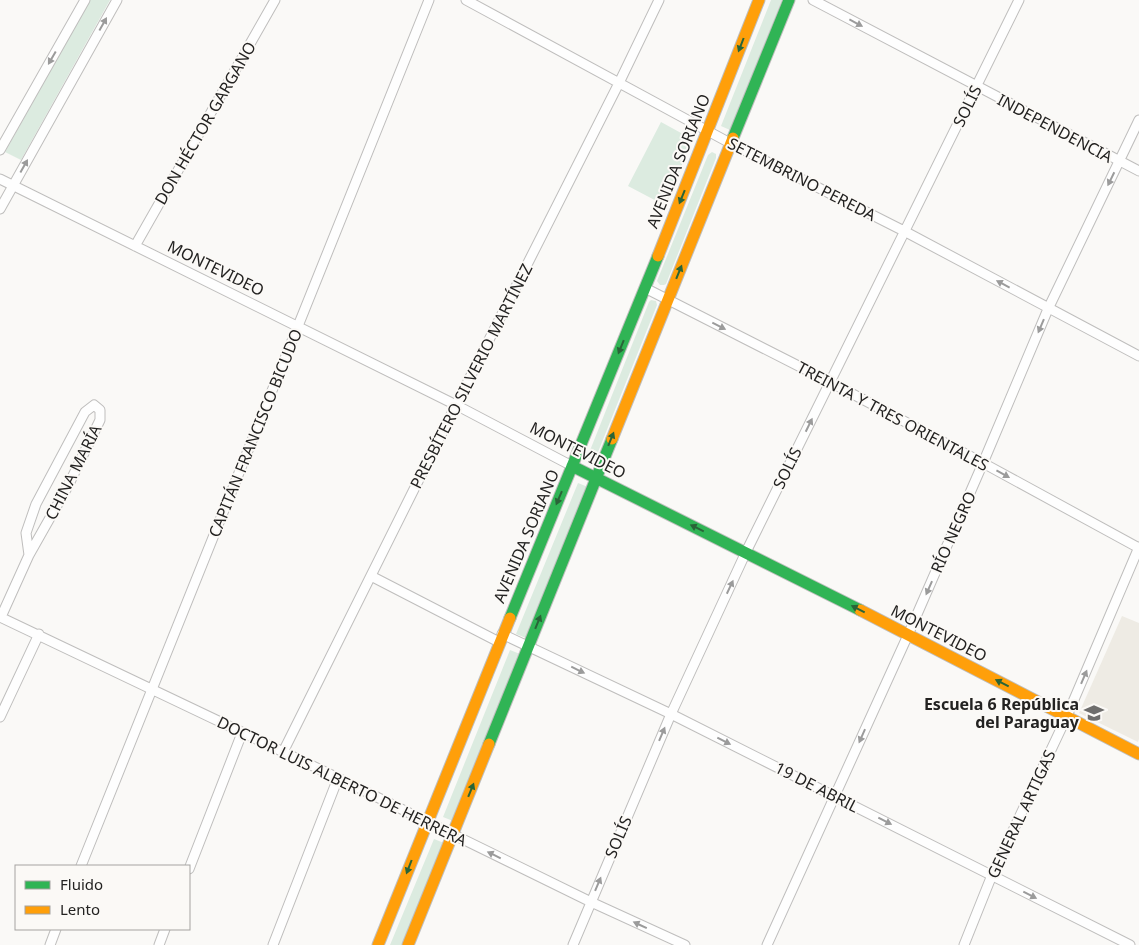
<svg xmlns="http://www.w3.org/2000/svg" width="1139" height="945" viewBox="0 0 1139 945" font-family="'Noto Sans',sans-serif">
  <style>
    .built { fill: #eeebe4 }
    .green { fill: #dcebe0 }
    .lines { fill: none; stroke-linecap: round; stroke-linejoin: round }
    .street-casing { stroke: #bfbebd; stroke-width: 11 }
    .fast-casing { stroke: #bfbebd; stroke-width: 13 }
    .slow-casing { stroke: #bfbebd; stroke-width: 13 }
    .street { stroke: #fefefe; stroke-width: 9 }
    .fast { stroke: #30b455; stroke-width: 11 }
    .slow { stroke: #ff9f0a; stroke-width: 11 }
    .oneway { fill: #9b9b9b }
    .oneway2 { fill: #296438 }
    .labels { text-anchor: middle; stroke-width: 4; stroke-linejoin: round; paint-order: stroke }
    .street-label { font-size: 16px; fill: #232221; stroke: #fbf9f6 }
    .poi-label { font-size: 16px; font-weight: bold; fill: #232221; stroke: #fbf9f6; text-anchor: end }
  </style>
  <rect width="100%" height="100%" fill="#faf9f7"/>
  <!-- built -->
  <path class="built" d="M1122 616 1139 623V739L1138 742 1079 713Z"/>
  <!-- green -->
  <path class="green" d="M90 0H110L21 160 5 152Z
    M771 0H782L730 130 721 126Z
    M661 122 692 139 666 206 628 186Z
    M712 152 716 154V158L666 284 664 285H660L657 281 708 155Z
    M651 300 656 301 657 305 594 462 587 458 649 302Z
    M578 483 588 487 526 638 516 634Z
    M510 650 520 654 453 821 443 817Z
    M434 839 444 843 402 945H390Z"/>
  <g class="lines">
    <defs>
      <path id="street" d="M466 0 730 143 904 231 1139 356
        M813 0 1139 171
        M0 150 85 0
        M0 179 456 405 572 466
        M0 209 117 0
        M135 246 275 0
        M645 288 830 382 983 463 1139 548
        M371 576 499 642
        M0 617 338 778 591 902 685 945
        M1 617 29 555 68 486 100 420V410L94 405 85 412 36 504 26 533 29 555
        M502 634 671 714 1130 945
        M0 717 39 634
        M283 752 456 405 619 83 659 0
        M81 866 429 0
        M189 869 242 733
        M50 945 56 929
        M159 945 165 929
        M273 945 338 778
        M573 945 671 714 746 552 1019 0
        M767 945 908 635 983 463 1048 309 1139 120
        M964 945 992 875 1067 716 1139 547"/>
      <path id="fast" d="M733 138 789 0
        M572 466 860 610
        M510 618 658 256
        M489 744 612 439"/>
      <path id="slow" d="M658 256 759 0
        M612 439 733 138
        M860 610 1139 754
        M378 945 510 618
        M408 945 489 744"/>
    </defs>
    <!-- street casing -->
    <use href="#street" class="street-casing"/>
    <!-- fast casing -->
    <use href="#fast" class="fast-casing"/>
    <!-- slow casing -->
    <use href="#slow" class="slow-casing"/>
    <!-- street -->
    <use href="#street" class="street"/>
    <!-- fast -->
    <use href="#fast" class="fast"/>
    <!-- slow -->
    <use href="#slow" class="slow"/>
  </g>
  <!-- one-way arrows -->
  <defs><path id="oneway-solid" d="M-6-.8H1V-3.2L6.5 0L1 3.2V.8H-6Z" transform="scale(1.25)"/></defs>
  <g class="oneway">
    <use href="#oneway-solid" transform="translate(856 23) rotate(28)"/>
    <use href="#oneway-solid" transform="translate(103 24) rotate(-61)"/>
    <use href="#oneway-solid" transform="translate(52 58) rotate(120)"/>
    <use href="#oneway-solid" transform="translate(24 166) rotate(-61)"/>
    <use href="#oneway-solid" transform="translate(1111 179) rotate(116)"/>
    <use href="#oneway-solid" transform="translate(1003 284) rotate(-152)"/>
    <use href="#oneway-solid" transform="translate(719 326) rotate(27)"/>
    <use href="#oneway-solid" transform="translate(1041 326) rotate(113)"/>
    <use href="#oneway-solid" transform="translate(809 425) rotate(-64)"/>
    <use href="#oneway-solid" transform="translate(1003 474) rotate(29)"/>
    <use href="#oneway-solid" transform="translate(730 587) rotate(-65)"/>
    <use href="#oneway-solid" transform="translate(929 588) rotate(114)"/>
    <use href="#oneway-solid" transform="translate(578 670) rotate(26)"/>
    <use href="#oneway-solid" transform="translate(1084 677) rotate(-67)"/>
    <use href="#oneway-solid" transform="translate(662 734) rotate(-67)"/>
    <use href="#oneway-solid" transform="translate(862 736) rotate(114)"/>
    <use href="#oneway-solid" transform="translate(724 741) rotate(27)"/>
    <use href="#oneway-solid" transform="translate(885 821) rotate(27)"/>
    <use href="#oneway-solid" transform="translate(494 855) rotate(-154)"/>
    <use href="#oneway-solid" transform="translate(598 884) rotate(-67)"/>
    <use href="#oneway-solid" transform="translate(1030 895) rotate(27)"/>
    <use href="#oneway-solid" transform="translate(640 925) rotate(-155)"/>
  </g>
  <g class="oneway2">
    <use href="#oneway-solid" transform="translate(741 45) rotate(111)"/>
    <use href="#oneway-solid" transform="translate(682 197) rotate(112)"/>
    <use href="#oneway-solid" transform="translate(679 272) rotate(-68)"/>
    <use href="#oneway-solid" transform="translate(621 347) rotate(112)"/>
    <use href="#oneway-solid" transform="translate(611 439) rotate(-68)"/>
    <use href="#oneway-solid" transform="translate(559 498) rotate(113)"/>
    <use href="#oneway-solid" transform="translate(697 528) rotate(-154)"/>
    <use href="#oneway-solid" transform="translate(858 609) rotate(-153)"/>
    <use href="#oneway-solid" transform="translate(538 622) rotate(-68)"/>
    <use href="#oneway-solid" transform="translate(1002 683) rotate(-153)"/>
    <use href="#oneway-solid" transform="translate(471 790) rotate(-68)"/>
    <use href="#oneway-solid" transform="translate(409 867) rotate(111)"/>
  </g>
  <!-- icons -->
  <defs>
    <symbol id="school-bare" viewBox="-9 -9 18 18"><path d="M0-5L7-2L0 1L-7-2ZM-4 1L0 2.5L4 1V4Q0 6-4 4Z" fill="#6e6d6c" stroke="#fbf9f6" stroke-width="2.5" paint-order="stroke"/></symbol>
  </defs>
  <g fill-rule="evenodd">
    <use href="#school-bare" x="1080" y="699" width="28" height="28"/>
  </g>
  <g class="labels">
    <!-- street labels -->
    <g class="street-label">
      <text transform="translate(967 106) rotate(-64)" y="6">SOLÍS</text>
      <text transform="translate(205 123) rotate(-60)" y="6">DON HÉCTOR GARGANO</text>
      <text transform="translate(1055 128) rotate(28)" y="6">INDEPENDENCIA</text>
      <text transform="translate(678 161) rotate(-68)" y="6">AVENIDA SORIANO</text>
      <text transform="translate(802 179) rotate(27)" y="6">SETEMBRINO PEREDA</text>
      <text transform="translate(216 268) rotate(26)" y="6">MONTEVIDEO</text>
      <text transform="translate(471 376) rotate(-63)" y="6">PRESBÍTERO SILVERIO MARTÍNEZ</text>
      <text transform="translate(893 416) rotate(28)" y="6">TREINTA Y TRES ORIENTALES</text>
      <text transform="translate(255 433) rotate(-68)" y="6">CAPITÁN FRANCISCO BICUDO</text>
      <text transform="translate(578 450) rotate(27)" y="6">MONTEVIDEO</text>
      <text transform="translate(787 468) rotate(-64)" y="6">SOLÍS</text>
      <text transform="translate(73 472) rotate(-63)" y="6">CHINA MARÍA</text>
      <text transform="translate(953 532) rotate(-66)" y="6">RÍO NEGRO</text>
      <text transform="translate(526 536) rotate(-67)" y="6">AVENIDA SORIANO</text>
      <text transform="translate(939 633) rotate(27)" y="6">MONTEVIDEO</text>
      <text transform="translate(342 781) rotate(26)" y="6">DOCTOR LUIS ALBERTO DE HERRERA</text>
      <text transform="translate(817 787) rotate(27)" y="6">19 DE ABRIL</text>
      <text transform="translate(1021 814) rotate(-65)" y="6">GENERAL ARTIGAS</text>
      <text transform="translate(618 837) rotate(-67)" y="6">SOLÍS</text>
    </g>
    <!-- poi labels -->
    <g class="poi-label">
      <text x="1079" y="710">Escuela 6 República<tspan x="1079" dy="18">del Paraguay</tspan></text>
    </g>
  </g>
  <!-- legend -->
  <rect x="15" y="865" width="175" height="65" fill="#fbf9f6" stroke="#a5a3a1"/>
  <rect x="25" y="881" width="25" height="8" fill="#30b455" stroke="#a5a3a1"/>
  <text x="60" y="890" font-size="15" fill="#232221">Fluido</text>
  <rect x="25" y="906" width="25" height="8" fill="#ff9f0a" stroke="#a5a3a1"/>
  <text x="60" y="915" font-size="15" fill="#232221">Lento</text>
</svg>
